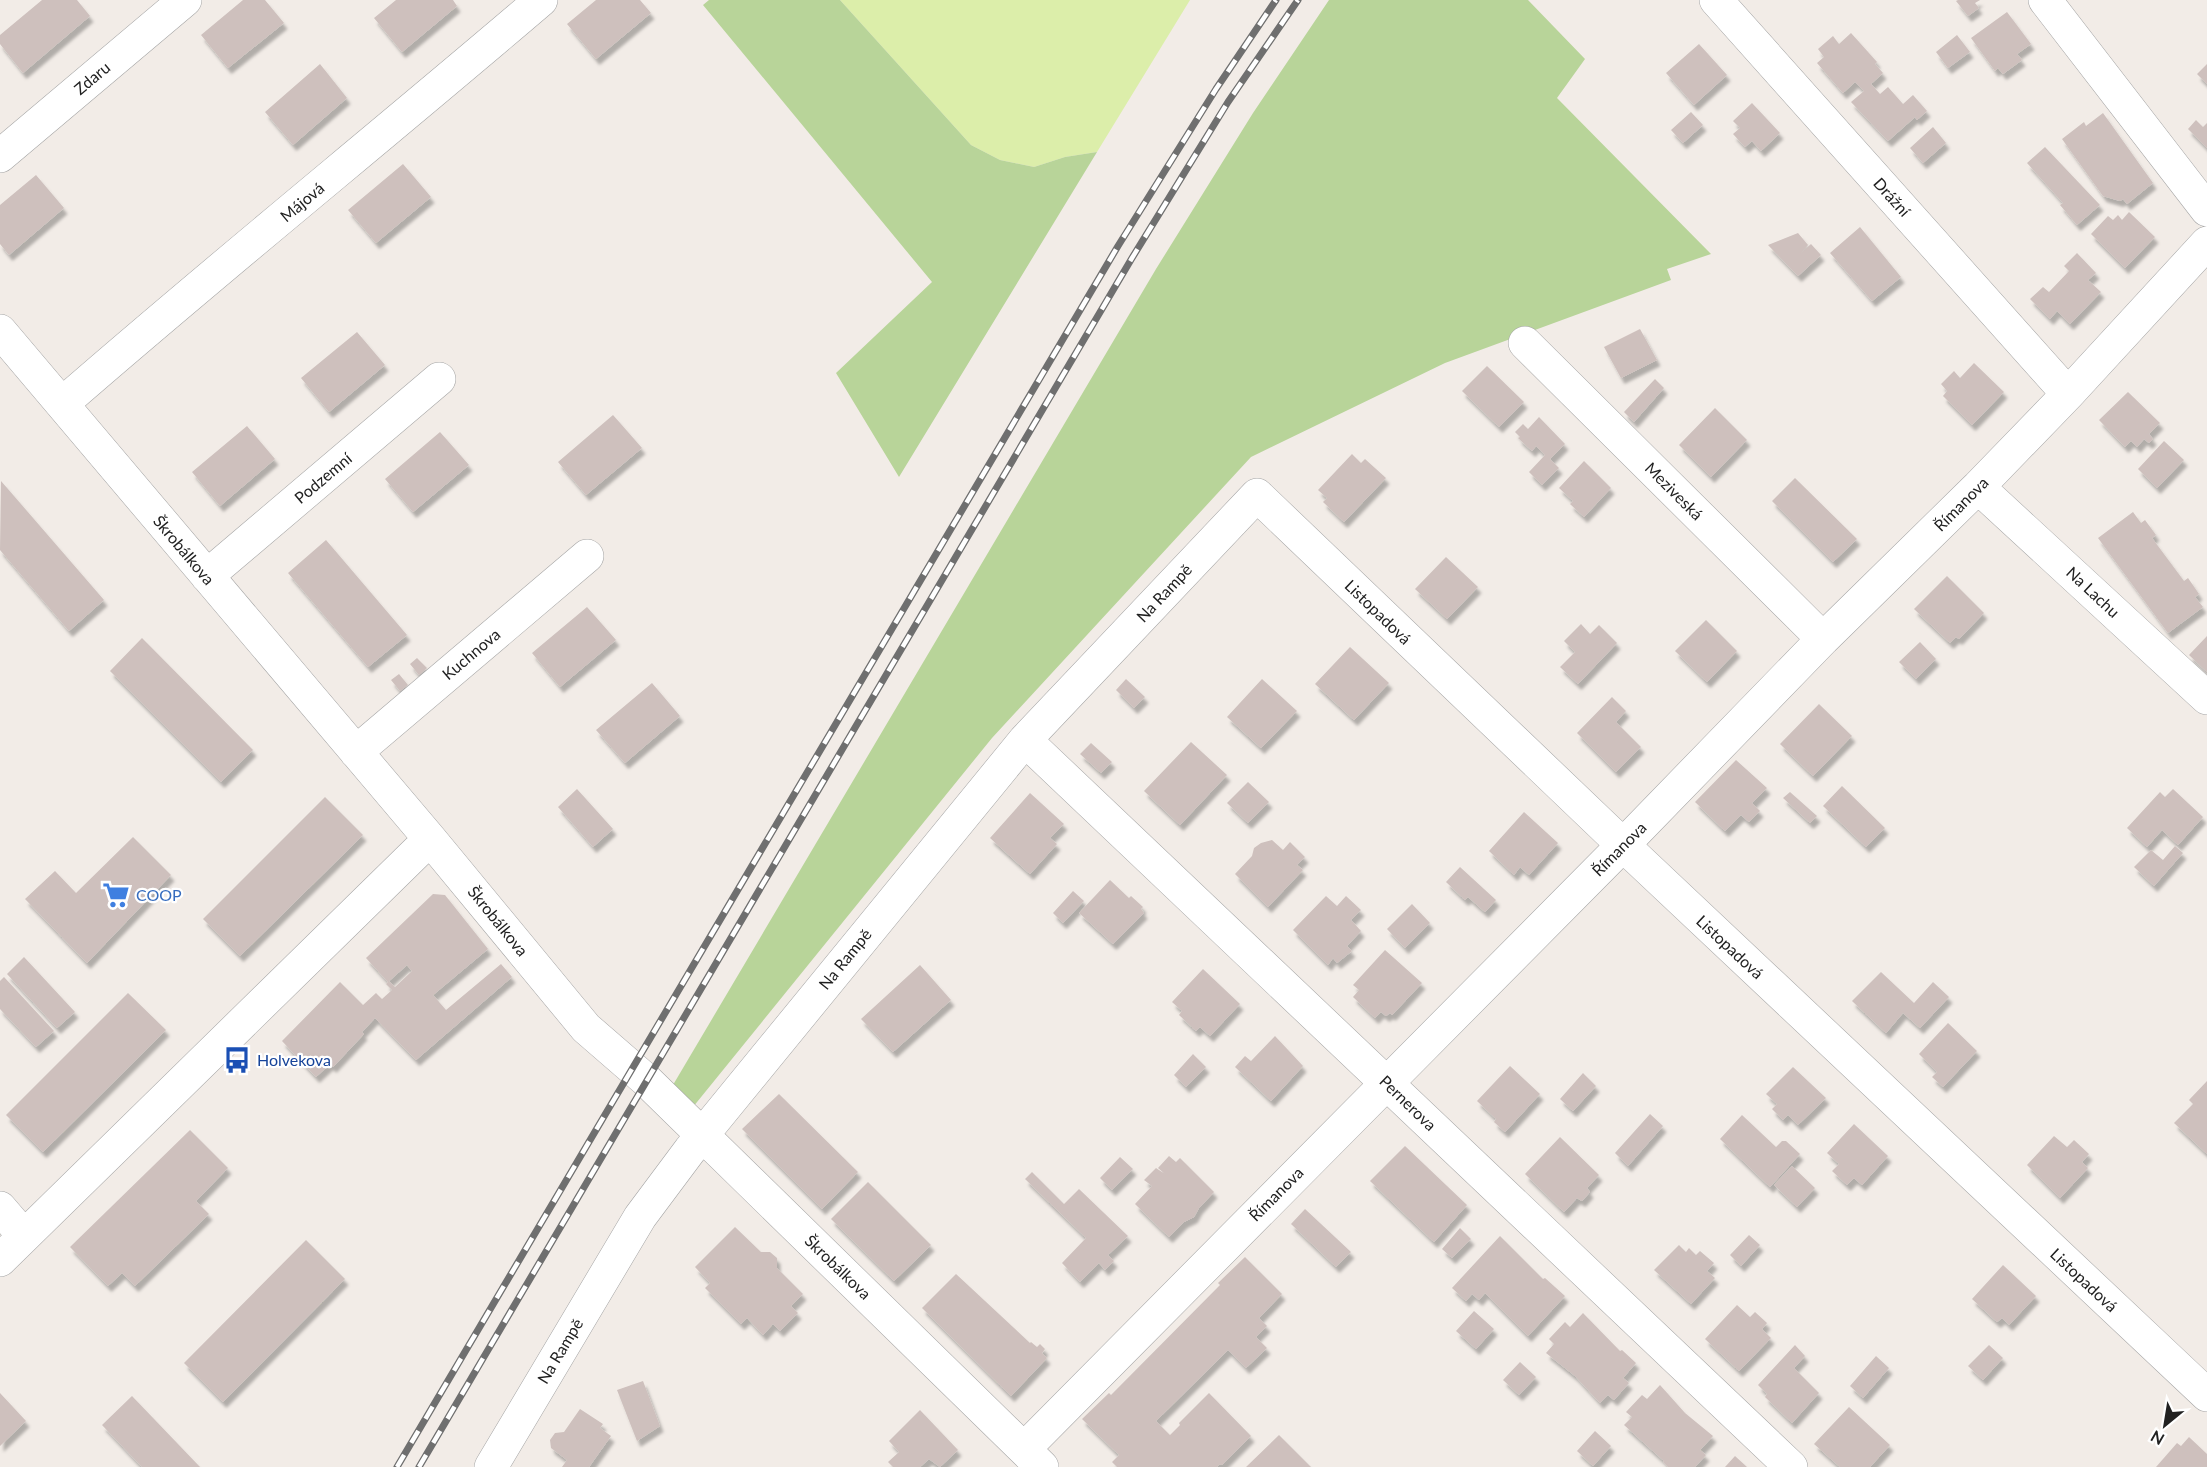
<svg xmlns="http://www.w3.org/2000/svg" width="2207" height="1467" viewBox="0 0 2207 1467" font-family="Lato,sans-serif">
  <style>
    .grass { fill: #dceeaa }
    .forest { fill: #b8d499 }
    .building { fill: #cec0bd; filter: url(#shadow) }
    .lines { fill: none; stroke-linecap: round; stroke-linejoin: round }
    .minor-casing { stroke: #a5a5a5; stroke-width: 34 }
    .minor { stroke: #fff; stroke-width: 33 }
    .rail-casing { stroke: #6f6f6f; stroke-width: 7 }
    .rail { stroke: #fff; stroke-width: 4.5; stroke-dasharray: 14; stroke-linecap: butt }
    .labels { text-anchor: middle; stroke-width: 4.5; stroke-linejoin: round; paint-order: stroke }
    .street-label { font-size: 16px; fill: #212121; stroke: #fff }
    .shop-label { font-size: 16px; fill: #366cbe; stroke: #fff; text-anchor: start }
    .transit-label { font-size: 16px; fill: #164399; stroke: #fff; text-anchor: start }
  </style>
  <defs>
    <filter id="shadow"><feDropShadow dx="3.5" dy="6" stdDeviation="1.5" flood-color="#0004"/></filter>
  </defs>
  <rect width="100%" height="100%" fill="#f2ece7"/>
  <!-- grass -->
  <path class="grass" d="M840 0H1190L1097 152 1065 157 1034 167 1000 160 971 145Z"/>
  <!-- forest -->
  <path class="forest" d="M709 0H840L971 145 1000 160 1034 167 1065 157 1097 152 899 477 836 373 932 282 703 5Z
    M1329 0H1528L1585 59 1557 98 1711 254 1667 269 1671 280 1445 363 1251 457 992 738 693 1107 670 1090 1156 269 1253 113Z"/>
  <!-- building -->
  <path class="building" d="M42 0H77L90 16 23 73 0 44V35Z
    M243 0H265L284 23 228 68 201 35Z
    M396 0H453L457 6 402 52 374 18Z
    M596 0H640L651 13 596 59 567 24Z
    M1958 0H1980L1975 3 1979 8 1968 16 1956 1Z
    M2007 12 2031 44 2017 54 2022 60 2003 74 1998 68 1995 71 1971 38Z
    M1851 33 1877 62 1875 64 1883 73 1871 84 1880 94 1888 87 1903 104 1913 95 1927 111 1917 120 1915 117 1888 141 1851 102 1864 91 1855 82 1843 93 1817 63 1824 57 1818 49 1833 36 1839 44Z
    M1957 35 1970 52 1948 68 1936 52Z
    M1699 44 1727 75 1694 105 1666 73Z
    M320 64 347 98 293 145 265 112Z
    M2207 64V84L2197 74Z
    M1752 103 1780 133 1761 151 1752 141 1745 147 1733 134 1740 128 1733 121Z
    M1691 112 1703 125 1683 143 1671 130Z
    M2103 113 2153 183 2127 204 2123 199 2120 201 2103 196 2062 139 2084 122 2086 126Z
    M2196 120 2203 127 2207 123V148L2188 129Z
    M1933 127 1946 143 1923 163 1910 148Z
    M2045 147 2100 205 2077 225 2060 205 2063 203 2027 163Z
    M403 164 431 197 376 243 348 210Z
    M36 175 64 208 9 255 0 244V205Z
    M2129 212 2155 237 2125 268 2091 234 2108 216 2113 220 2118 215 2122 220Z
    M1860 227 1901 277 1872 301 1830 253Z
    M1798 233 1808 245 1801 253 1811 244 1821 255 1798 276 1768 245Z
    M2077 253 2096 273 2088 280 2101 292 2070 324 2057 311 2050 319 2030 299 2043 287 2049 292 2069 271 2064 266Z
    M1640 329 1657 360 1621 378 1604 347Z
    M357 332 385 365 329 412 301 378Z
    M1974 363 2004 392 1972 425 1943 396 1947 391 1941 384 1954 371 1960 378Z
    M1487 366 1524 402 1499 427 1462 391Z
    M1655 379 1664 388 1634 422 1624 412Z
    M2128 392 2160 423 2149 434 2153 439 2149 443 2144 439 2137 447 2131 441 2125 447 2099 420Z
    M1715 408 1747 440 1711 477 1679 445Z
    M613 415 642 448 586 495 558 462Z
    M1539 417 1565 444 1550 459 1559 468 1542 485 1529 472 1545 455 1536 446 1532 451 1518 438 1520 437 1515 432 1523 424 1528 429Z
    M247 426 275 459 220 506 192 472Z
    M440 432 469 465 413 512 385 479Z
    M2164 441 2184 460 2157 488 2138 469Z
    M1352 454 1361 463 1365 459 1386 478 1344 522 1323 502 1327 498 1318 490Z
    M1584 461 1611 488 1584 517 1570 504 1573 501 1559 488Z
    M1795 478 1857 539 1833 562 1772 501Z
    M1 481 104 600 69 631 0 550Z
    M2133 512 2141 523 2145 520 2156 535 2152 538 2184 581 2188 578 2199 594 2195 597 2203 607 2168 633 2098 538Z
    M326 540 407 635 368 667 288 573Z
    M1446 557 1478 587 1447 619 1415 589Z
    M1947 576 1984 613 1959 639 1956 637 1950 643 1914 609Z
    M587 607 616 640 560 687 532 653Z
    M1706 620 1737 651 1707 682 1675 651Z
    M1581 624 1590 634 1599 625 1617 643 1578 684 1560 667 1575 652 1564 641Z
    M2207 636V672L2189 655Z
    M142 638 253 750 221 782 110 671Z
    M1920 642 1936 659 1916 679 1899 662Z
    M1350 647 1389 683 1354 720 1315 684Z
    M417 658 427 668 419 675 410 664Z
    M399 674 408 685 400 691 391 680Z
    M1126 679 1145 697 1134 708 1116 690Z
    M1262 679 1297 711 1261 748 1227 717Z
    M652 683 680 716 625 763 596 730Z
    M1612 697 1626 711 1616 722 1641 747 1616 772 1577 733Z
    M1819 704 1852 736 1813 776 1780 744Z
    M1191 742 1227 775 1180 825 1144 791Z
    M1091 743 1112 762 1101 773 1080 754Z
    M1736 760 1767 788 1752 803 1760 811 1749 822 1741 815 1725 831 1695 802Z
    M1248 782 1269 802 1248 823 1227 803Z
    M1842 786 1885 828 1866 847 1823 806Z
    M577 789 613 829 593 847 558 807Z
    M2173 789 2203 817 2178 845 2162 830 2147 847 2127 828 2160 792 2165 797Z
    M1790 792 1817 816 1810 823 1783 798Z
    M1030 793 1064 824 1050 838 1057 844 1030 874 990 838Z
    M325 797 363 835 240 956 203 919Z
    M1524 812 1558 843 1529 875 1520 867 1514 875 1489 851Z
    M133 837 171 875 87 963 25 899 55 871 76 893Z
    M1272 840 1283 850 1290 842 1305 857 1297 865 1303 870 1268 907 1235 874 1252 856 1254 848 1261 843Z
    M2175 846 2183 853 2154 886 2134 867 2151 850 2163 860Z
    M1460 867 1496 900 1485 912 1468 897 1465 900 1446 882Z
    M1110 880 1129 898 1131 896 1143 907 1141 909 1144 913 1113 944 1079 913Z
    M1073 891 1084 901 1063 923 1053 913Z
    M433 894 445 895 488 949 433 995 446 1010 501 964 512 977 416 1060 375 1018 362 1032 364 1034 333 1067 330 1064 316 1077 282 1041 340 982 363 1005 376 993 382 999 392 990 386 984 389 981 395 987 412 971 407 965 388 982 366 958Z
    M1326 896 1337 906 1346 896 1361 910 1351 920 1361 931 1347 946 1352 951 1337 963 1333 958 1328 965 1293 930Z
    M1412 904 1430 923 1405 948 1387 929Z
    M1385 950 1422 983 1392 1015 1390 1013 1386 1016 1381 1012 1375 1018 1353 997 1359 990 1353 985Z
    M24 957 75 1012 57 1028 7 974Z
    M920 965 951 1000 893 1052 861 1019Z
    M1203 969 1240 1004 1210 1036 1200 1027 1196 1031 1179 1015 1182 1011 1172 1002Z
    M1881 972 1914 1003 1933 982 1949 997 1920 1028 1903 1013 1886 1033 1852 1001Z
    M4 977 54 1031 36 1047 0 1009V981Z
    M128 993 166 1030 43 1152 6 1115Z
    M1948 1023 1977 1051 1943 1087 1932 1077 1937 1072 1919 1054Z
    M1275 1036 1303 1066 1271 1101 1235 1067 1245 1056 1251 1061Z
    M1193 1054 1206 1067 1186 1087 1174 1075Z
    M1510 1066 1540 1094 1505 1132 1494 1122 1496 1119 1477 1101Z
    M1793 1067 1826 1098 1798 1125 1788 1115 1783 1120 1772 1109 1777 1104 1766 1094Z
    M1583 1073 1596 1086 1573 1111 1560 1099Z
    M2207 1081V1154L2174 1123 2193 1104 2189 1100Z
    M779 1094 858 1172 822 1209 742 1129Z
    M1650 1114 1663 1126 1628 1166 1615 1153Z
    M1742 1115 1776 1147 1782 1141H1786L1800 1154 1770 1187 1720 1139Z
    M1854 1124 1888 1156 1862 1185 1854 1178 1847 1185 1832 1171 1839 1164 1827 1153Z
    M190 1130 228 1168 196 1201 209 1214 135 1286 122 1273 108 1286 70 1247Z
    M2054 1136 2067 1147 2074 1140 2089 1154 2082 1162 2088 1168 2060 1198 2027 1165Z
    M1560 1137 1599 1175 1587 1188 1590 1192 1582 1201 1577 1198 1564 1212 1525 1174Z
    M1405 1146 1467 1205 1434 1242 1370 1181Z
    M1169 1156 1176 1162 1180 1158 1214 1192 1199 1208 1194 1217 1184 1222 1169 1237 1135 1204 1152 1186 1144 1180 1156 1168 1165 1174 1158 1168Z
    M1120 1157 1133 1169 1112 1190 1100 1178Z
    M1792 1166 1815 1188 1797 1207 1774 1185Z
    M1032 1172 1064 1204 1079 1189 1128 1236 1108 1255 1114 1261 1105 1270 1099 1263 1080 1282 1062 1263 1086 1238 1025 1179Z
    M868 1182 931 1245 894 1281 831 1219Z
    M1305 1209 1351 1252 1336 1267 1291 1224Z
    M735 1227 761 1252H770L777 1258V1268L803 1294 791 1306 798 1313 780 1331 773 1324 763 1335 747 1318 741 1324 705 1288 710 1283 695 1267Z
    M1460 1228 1471 1239 1452 1258 1442 1249Z
    M1749 1235 1760 1245 1741 1266 1730 1255Z
    M1500 1236 1543 1279 1545 1278 1565 1296 1528 1336 1485 1293 1479 1300 1472 1294 1466 1301 1452 1288Z
    M306 1240 345 1279 223 1402 184 1363Z
    M1679 1245 1686 1252 1689 1248 1696 1255 1700 1251 1714 1263 1707 1271 1715 1278 1691 1304 1654 1270Z
    M1245 1257 1282 1294 1259 1318 1267 1326 1256 1337 1267 1348 1246 1368 1228 1350 1156 1421 1170 1435 1180 1425 1179 1423 1209 1393 1251 1436 1222 1465 1220 1464 1217 1467H1117L1112 1462 1119 1455 1082 1419 1109 1393 1111 1395 1220 1285 1218 1283Z
    M2003 1265 2036 1296 2009 1325 2002 1318 1997 1322 1972 1299Z
    M956 1274 1030 1343 1031 1342 1037 1347 1040 1344 1045 1349 1042 1353 1047 1358 1011 1396 922 1308Z
    M1737 1305 1750 1317 1755 1312 1767 1323 1762 1329 1771 1338 1739 1371 1705 1339Z
    M1474 1311 1494 1329 1476 1349 1456 1331Z
    M1583 1313 1620 1351 1622 1350 1636 1363 1623 1378 1629 1383 1614 1400 1608 1395 1600 1403 1575 1376 1546 1353 1554 1344 1549 1339 1565 1322 1570 1327Z
    M1795 1345 1805 1356 1794 1368 1819 1393 1792 1423 1765 1397 1767 1394 1758 1385Z
    M1989 1345 2003 1358 1983 1380 1968 1366Z
    M1876 1356 1889 1368 1863 1398 1850 1386Z
    M1520 1362 1536 1377 1519 1395 1503 1380Z
    M643 1381 660 1426 637 1441 617 1390Z
    M1660 1385 1685 1413 1713 1436 1700 1450 1706 1455 1695 1467H1668L1663 1462 1664 1461 1624 1425 1632 1417 1626 1412 1642 1395 1647 1399Z
    M0 1393 26 1421 0 1446Z
    M132 1396 200 1467H142L102 1425Z
    M1849 1407 1890 1445 1870 1467H1840L1814 1444Z
    M580 1409 603 1424 600 1428 611 1436 589 1467H562L567 1460 551 1448 550 1440 555 1433 564 1432Z
    M920 1410 958 1450 940 1467 929 1459 920 1467H893L888 1462 899 1452 889 1441Z
    M1595 1431 1611 1446 1593 1466 1577 1451Z
    M1279 1435 1311 1467H1246Z
    M2189 1437 2207 1454V1467H2156L2177 1443 2181 1446Z
    M1735 1456 1747 1467H1725Z"/>
  <g class="lines">
    <defs>
      <path id="minor" d="M1716 0 2068 394
        M2045 0 2207 210
        M0 156 185 0
        M0 331 430 839 586 1028 646 1080 1042 1467
        M1525 343 1823 639
        M62 404C219 267 382 136 541 0
        M1978 487 2207 698
        M207 576 439 379
        M1025 740 1791 1467
        M356 752 587 556
        M0 1208 24 1236
        M0 1260 430 839
        M1024 1449 1623 845 1823 639 1978 487 2068 394 2207 243
        M491 1467 640 1217 690 1150 1025 740 1257 495 1623 845 2207 1395"/>
    </defs>
    <!-- minor casing -->
    <use href="#minor" class="minor-casing"/>
    <!-- minor -->
    <use href="#minor" class="minor"/>
    <defs>
      <path id="rail" d="M397 1467 1118 246 1216 89 1276 0
        M419 1467 1132 258 1228 102 1298 0"/>
    </defs>
    <!-- rail casing -->
    <use href="#rail" class="rail-casing"/>
    <!-- rail -->
    <use href="#rail" class="rail"/>
  </g>
  <!-- icons -->
  <defs>
    <symbol id="supermarket-bare" viewBox="-9 -9 18 18"><path d="M-6-5.5h2.5l.6 2H6L4.5 2H-2.5L-4.4-4H-6ZM-1.5 3.2a1.3 1.3 0 1 0 .1 0ZM3 3.2a1.3 1.3 0 1 0 .1 0Z" fill="#3f7fe0" stroke="#fff" stroke-width="2.5" paint-order="stroke"/></symbol>
    <symbol id="bus-bare" viewBox="-9 -9 18 18"><path d="M-5-6H5V4H4V6H2V4H-2V6H-4V4H-5ZM-3.5-4V0h7V-4ZM-3.5 1.2v1.5H-2V1.2ZM2 1.2v1.5H3.5V1.2Z" fill="#1a4fb4" stroke="#fff" stroke-width="2.5" paint-order="stroke"/></symbol>
  </defs>
  <g fill-rule="evenodd">
    <use href="#supermarket-bare" x="97" y="876" width="38" height="38"/>
    <use href="#bus-bare" x="218" y="1041" width="38" height="38"/>
  </g>
  <g class="labels">
    <!-- street labels -->
    <g class="street-label">
      <text transform="translate(92 78) rotate(-40)" y="6">Zdaru</text>
      <text transform="translate(1892 197) rotate(48)" y="6">Drážní</text>
      <text transform="translate(302 202) rotate(-40)" y="6">Májová</text>
      <text transform="translate(323 478) rotate(-40)" y="6">Podzemní</text>
      <text transform="translate(1674 491) rotate(45)" y="6">Meziveská</text>
      <text transform="translate(1961 504) rotate(-45)" y="6">Římanova</text>
      <text transform="translate(184 550) rotate(50)" y="6">Škrobálkova</text>
      <text transform="translate(2093 592) rotate(43)" y="6">Na Lachu</text>
      <text transform="translate(1164 593) rotate(-47)" y="6">Na Rampě</text>
      <text transform="translate(1378 612) rotate(44)" y="6">Listopadová</text>
      <text transform="translate(471 654) rotate(-40)" y="6">Kuchnova</text>
      <text transform="translate(1619 849) rotate(-45)" y="6">Římanova</text>
      <text transform="translate(498 921) rotate(51)" y="6">Škrobálkova</text>
      <text transform="translate(1730 947) rotate(43)" y="6">Listopadová</text>
      <text transform="translate(845 959) rotate(-51)" y="6">Na Rampě</text>
      <text transform="translate(1408 1103) rotate(44)" y="6">Pernerova</text>
      <text transform="translate(1276 1194) rotate(-45)" y="6">Římanova</text>
      <text transform="translate(838 1267) rotate(44)" y="6">Škrobálkova</text>
      <text transform="translate(2084 1280) rotate(43)" y="6">Listopadová</text>
      <text transform="translate(560 1351) rotate(-59)" y="6">Na Rampě</text>
    </g>
    <!-- shop labels -->
    <g class="shop-label">
      <text x="136" y="901">COOP</text>
    </g>
    <!-- transit labels -->
    <g class="transit-label">
      <text x="257" y="1066">Holvekova</text>
    </g>
  </g>
  <!-- north arrow -->
  <g transform="translate(2165 1425) rotate(210)" stroke="#ffffff" stroke-width="4.5" paint-order="stroke">
  <path d="M0-4.5L10 22L0 15L-10 22Z" fill="#212121"/>
  <text y="-9" font-size="16" font-weight="bold" text-anchor="middle" fill="#212121">N</text>
  </g>
</svg>
